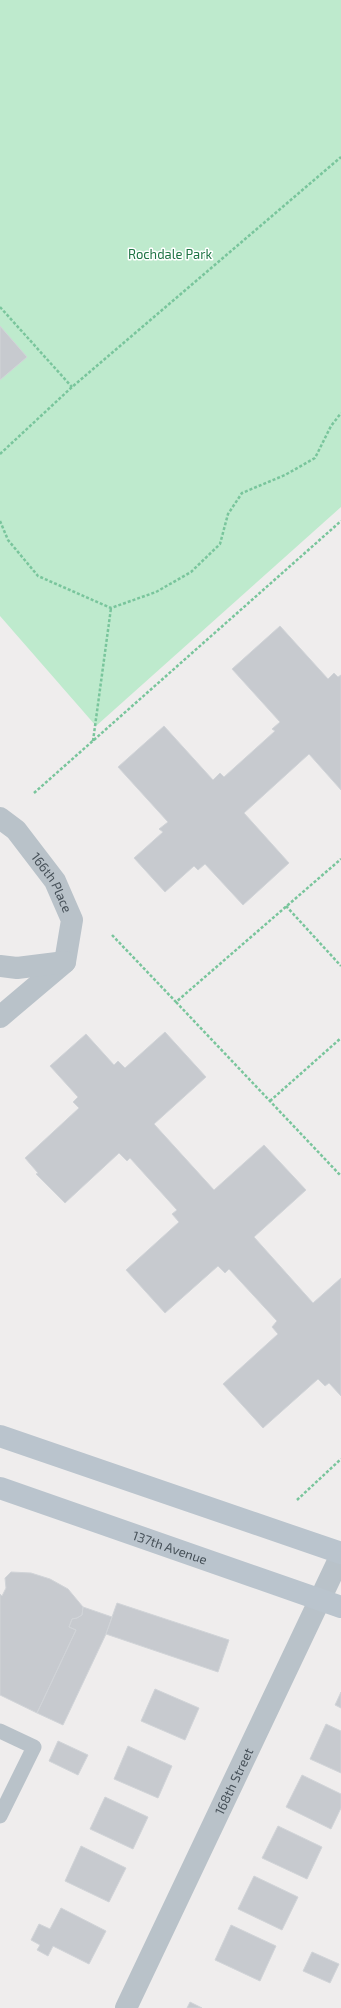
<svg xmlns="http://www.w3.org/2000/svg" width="341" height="2008" viewBox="0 0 341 2008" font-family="'Exo 2',sans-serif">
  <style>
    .green { fill: #beeacd }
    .building { fill: #c7cacf; stroke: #d1d4d8 }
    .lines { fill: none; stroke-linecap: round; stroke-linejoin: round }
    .path { stroke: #79c59c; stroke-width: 2.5; stroke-dasharray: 3 2; stroke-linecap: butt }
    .lane { stroke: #b9c2c9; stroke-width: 15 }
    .street { stroke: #b9c2c9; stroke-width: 22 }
    .secondary { stroke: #bac4cd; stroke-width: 22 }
    .labels { text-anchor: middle; stroke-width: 3; stroke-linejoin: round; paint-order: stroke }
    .park-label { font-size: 13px; fill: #1e7344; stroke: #fff }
    .street-label { font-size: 13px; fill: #475159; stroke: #fff }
  </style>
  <rect width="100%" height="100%" fill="#efeded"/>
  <!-- green -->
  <path class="green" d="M0 0H341V507L96 726 0 616Z"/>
  <!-- building -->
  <path class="building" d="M0 326 27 357 0 380Z
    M280 626 328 679 334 673 338 677 341 675V790L309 754 244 813 289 863 243 905 205 864 198 870 194 866 165 892 134 858 163 832 159 829 168 822 118 767 164 726 213 780 220 773 224 777 275 731 272 729 280 722 232 669Z
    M165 1032 206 1077 154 1124 214 1190 264 1145 306 1190 254 1237 313 1303 341 1278V1396L329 1383 325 1386 318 1379 263 1428 223 1384 278 1334 272 1327 277 1321 229 1269 225 1273 218 1266 165 1313 126 1270 179 1222 172 1214 177 1210 130 1158 127 1161 119 1153 65 1203 36 1174 38 1173 25 1158 79 1108 73 1102 78 1097 50 1066 86 1034 114 1065 118 1061 125 1068Z
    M11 1572 31 1573 50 1579 68 1589 83 1607 82 1615 77 1618 72 1619 69 1627 76 1630 37 1713 0 1695V1594L2 1596 6 1588 5 1578Z
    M117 1603 229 1640 218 1672 106 1634Z
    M83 1607 112 1617 106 1634 63 1725 37 1713 76 1630 69 1627 72 1619 77 1618 82 1615Z
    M155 1689 199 1708 185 1740 141 1721Z
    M341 1692V1708L335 1705Z
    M326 1724 341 1731V1773L310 1759Z
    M58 1741 88 1755 78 1775 49 1761Z
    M128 1746 172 1766 158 1798 114 1779Z
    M302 1775 341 1794V1808L331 1829 286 1807Z
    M105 1797 148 1817 133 1849 90 1829Z
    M278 1826 322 1847 307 1879 262 1858Z
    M81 1846 126 1868 109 1902 65 1881Z
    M254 1876 298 1897 282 1930 238 1909Z
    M61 1908 106 1931 89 1964 53 1946 48 1956 37 1950 40 1945 31 1940 39 1924 50 1929Z
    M231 1925 276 1946 260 1981 215 1960Z
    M312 1952 339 1964 330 1983 303 1971Z
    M190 2002 202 2008H187Z"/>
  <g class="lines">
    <!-- path -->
    <path class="path" d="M0 307 72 387
      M0 454 72 387 341 157
      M0 521 8 540 38 576 111 608 156 592 191 572 220 544 228 514 242 493 285 475 315 458 331 426 341 413
      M93 741 111 608
      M34 793 341 521
      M286 906 341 966
      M112 935 176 1002 341 859
      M176 1002 341 1176
      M270 1101 341 1038
      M297 1500 341 1459"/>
    <!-- lane -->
    <path class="lane" d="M0 1731 34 1747 0 1816"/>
    <!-- street -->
    <g class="street">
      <path id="s1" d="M0 818 16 830 55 881 72 920 65 962 0 1017"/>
      <path d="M0 966 17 968 65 962"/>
      <path id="s2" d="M126 2008 341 1555"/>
    </g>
    <!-- secondary -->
    <g class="secondary">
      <path d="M0 1436 341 1553"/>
      <path id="s3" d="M0 1488 341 1607"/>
    </g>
  </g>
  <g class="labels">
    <!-- park labels -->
    <g class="park-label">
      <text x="170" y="259">Rochdale Park</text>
    </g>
    <!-- street labels -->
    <g class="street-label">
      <text dy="5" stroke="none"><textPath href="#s1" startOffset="84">166th Place</textPath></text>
      <text dy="5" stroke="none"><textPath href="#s3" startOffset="180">137th Avenue</textPath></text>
      <text dy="5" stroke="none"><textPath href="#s2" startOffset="251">168th Street</textPath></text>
    </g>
  </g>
</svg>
